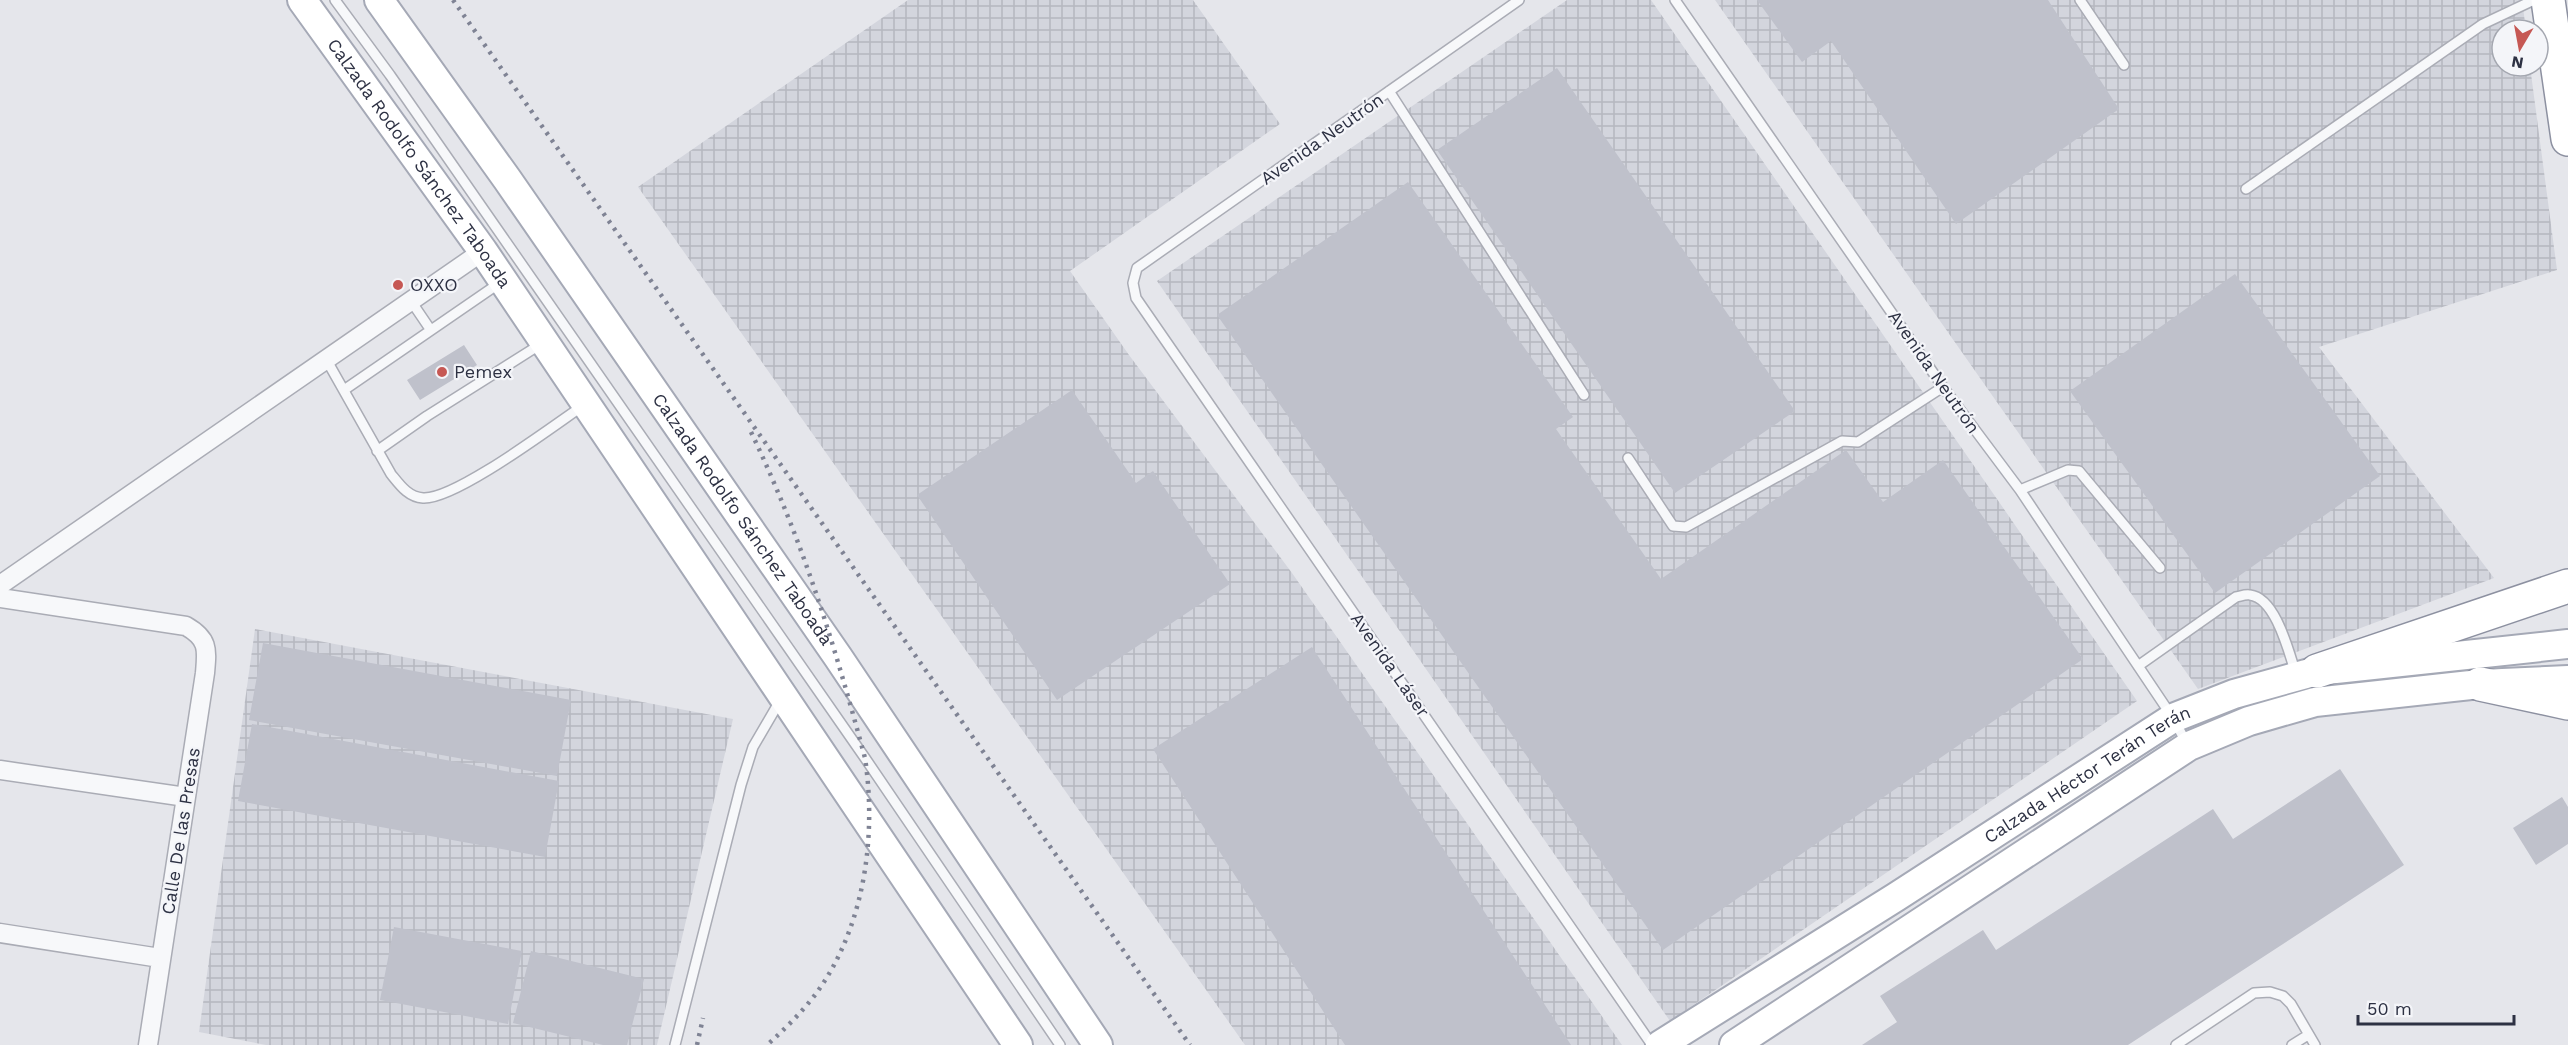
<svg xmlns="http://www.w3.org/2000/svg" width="2568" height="1045" viewBox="0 0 2568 1045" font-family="'Work Sans',sans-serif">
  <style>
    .industrial { fill: url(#industrial-grid) }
    .building { fill: #bfc1cb }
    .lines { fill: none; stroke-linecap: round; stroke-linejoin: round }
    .lane-casing { stroke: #aaacb5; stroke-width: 12 }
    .street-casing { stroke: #aaacb5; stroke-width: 21 }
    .primary-casing { stroke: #a5a9b6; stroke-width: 32 }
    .highway-casing { stroke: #8d91a1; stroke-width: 36 }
    .lane { stroke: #f7f8fa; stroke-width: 9 }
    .street { stroke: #f7f8fa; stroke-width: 18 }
    .primary { stroke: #fff; stroke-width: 28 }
    .highway { stroke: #fff; stroke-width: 33 }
    .rail { stroke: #7f8394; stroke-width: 4.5; stroke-dasharray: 3 6; stroke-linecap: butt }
    .poi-dot { fill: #c65854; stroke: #f4f5f9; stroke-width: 2 }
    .labels { text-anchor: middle; stroke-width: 4.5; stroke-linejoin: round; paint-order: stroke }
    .street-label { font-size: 18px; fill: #2d3143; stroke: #f4f5f9 }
    .poi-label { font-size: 18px; fill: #2d3143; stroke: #f4f5f9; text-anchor: start }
  </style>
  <defs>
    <pattern id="industrial-grid" width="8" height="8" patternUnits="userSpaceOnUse" patternTransform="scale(1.5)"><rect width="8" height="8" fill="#d3d5dd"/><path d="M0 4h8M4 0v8" fill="none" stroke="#b5b7bf"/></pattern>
  </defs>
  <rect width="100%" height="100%" fill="#e5e6eb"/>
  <!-- industrial -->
  <path class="industrial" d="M908 0H1193L1280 124 1070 271 1129 355 1292 573 1622 1045H1245L638 187Z
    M1567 0H1651L2137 701 1670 1021 1157 281Z
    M1715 0H2522L2526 30H2502V66H2530L2557 270 2319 347 2494 578 2198 689Z
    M255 629 733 719 657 1045H266L199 1032Z"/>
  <!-- building -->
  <path class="building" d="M1757 0H2048L2119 109 1956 224 1831 41 1802 62Z
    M1557 68 1795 411 1675 493 1437 150Z
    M1408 182 1573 417 1556 429 1661 579 1846 450 1883 502 1943 460 2083 659 1663 950 1217 315Z
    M2235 274 2380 476 2215 593 2070 391Z
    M464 345 477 365 420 400 407 380Z
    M1072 390 1136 483 1153 471 1230 584 1057 700 917 495Z
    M263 643 571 700 557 776 249 720Z
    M1312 647 1571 1045H1345L1153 749Z
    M252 724 559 781 545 857 238 801Z
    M2340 769 2404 865 2128 1045H1862L1897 1022 1880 996 1983 930 1996 950 2213 809 2233 839Z
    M2562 797 2568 807V844L2536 865 2513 828Z
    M394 927 522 951 508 1024 380 1000Z
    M531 951 644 979 627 1045H603L513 1023Z"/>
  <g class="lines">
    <defs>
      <path id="lane" d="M335 0 390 75 865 758 1060 1045
        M1519 0 1137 268 1133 283 1136 298 1652 1045
        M1675 0 1943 387 2020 490 2173 718 2187 744
        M2080 0 2124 65
        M1389 91 1584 395
        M2246 189 2483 24 2534 0
        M411 301 430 329
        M326 359 391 474C400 485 408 497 423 498 455 500 553 426 584 405
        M344 390 501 282
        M377 451 427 416 541 344
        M1628 458 1673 526 1686 527 1842 441 1858 442 1943 387
        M2020 490 2068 470 2079 471 2160 568
        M2138 666 2236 597C2241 596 2246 594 2250 595 2276 598 2289 653 2296 674
        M675 1045 741 785 753 747 781 699
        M2176 1045 2254 993 2270 992 2283 996 2291 1004 2315 1045
        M2292 1045 2308 1035"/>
      <path id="street" d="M0 585 483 251
        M0 598 186 626C209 639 207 650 205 673L148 1045
        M0 770 186 797
        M0 933 160 958"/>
      <g id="primary">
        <path id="s1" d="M302 0 483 251 1018 1045"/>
        <path id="s2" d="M379 0 507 179 838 657 1098 1045"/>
        <path id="s3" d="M1660 1045 1896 897 2173 718 2234 694 2317 671 2568 644"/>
        <path d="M1734 1045 2189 746 2249 721 2315 702 2480 684 2568 680"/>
      </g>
      <path id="highway" d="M2548 0 2568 139
        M2317 671 2568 586
        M2480 684 2568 703"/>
    </defs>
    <!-- lane casing -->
    <use href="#lane" class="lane-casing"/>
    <!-- street casing -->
    <use href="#street" class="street-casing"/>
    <!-- primary casing -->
    <use href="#primary" class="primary-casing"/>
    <!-- highway casing -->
    <use href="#highway" class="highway-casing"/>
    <!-- lane -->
    <use href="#lane" class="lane"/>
    <!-- street -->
    <use href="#street" class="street"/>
    <!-- primary -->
    <use href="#primary" class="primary"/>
    <!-- highway -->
    <use href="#highway" class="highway"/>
    <!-- rail -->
    <path class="rail" d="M453 0 1190 1045
      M751 432C803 541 834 643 865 758 877 838 864 929 815 995 801 1013 784 1030 767 1045
      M697 1045 703 1018"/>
  </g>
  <!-- markers -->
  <g class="poi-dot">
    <circle cx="398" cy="285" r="6"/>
    <circle cx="442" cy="372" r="6"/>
  </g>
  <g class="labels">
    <!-- street labels -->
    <g class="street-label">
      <text transform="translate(1322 139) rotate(-35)" y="6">Avenida Neutrón</text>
      <text dy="6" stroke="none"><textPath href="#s1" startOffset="201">Calzada Rodolfo Sánchez Taboada</textPath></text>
      <text transform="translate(1934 372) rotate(55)" y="6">Avenida Neutrón</text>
      <text dy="6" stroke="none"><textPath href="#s2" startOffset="634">Calzada Rodolfo Sánchez Taboada</textPath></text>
      <text transform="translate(1390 665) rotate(55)" y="6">Avenida Láser</text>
      <text dy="6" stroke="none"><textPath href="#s3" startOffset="506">Calzada Héctor Terán Terán</textPath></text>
      <text transform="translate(181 831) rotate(-81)" y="6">Calle De las Presas</text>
    </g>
    <!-- poi labels -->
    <g class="poi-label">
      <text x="410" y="291">OXXO</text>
      <text x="454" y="378">Pemex</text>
    </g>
  </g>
  <!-- north arrow -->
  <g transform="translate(2520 48) rotate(190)"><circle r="28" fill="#f4f5f9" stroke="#a4a7b0" stroke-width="1.5"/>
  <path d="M0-4.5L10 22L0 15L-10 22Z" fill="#c65854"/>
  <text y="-9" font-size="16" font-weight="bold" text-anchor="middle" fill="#2d3143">N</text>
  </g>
  <!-- scale -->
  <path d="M2358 1015v9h156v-9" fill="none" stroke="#2d3143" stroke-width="3"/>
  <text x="2367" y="1015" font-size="18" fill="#2d3143" stroke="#f4f5f9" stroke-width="4.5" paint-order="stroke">50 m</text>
</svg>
